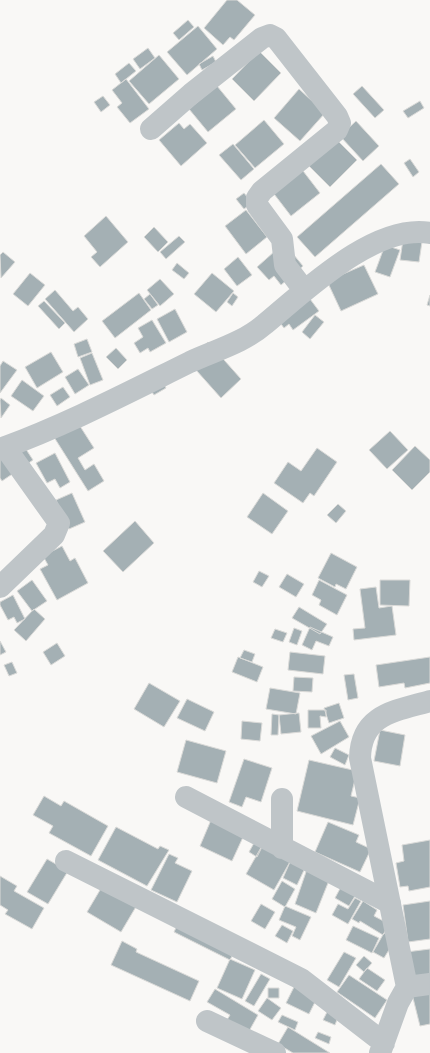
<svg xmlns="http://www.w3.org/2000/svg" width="430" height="1053" viewBox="0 0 430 1053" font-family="Raleway,sans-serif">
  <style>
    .building { fill: #a4b0b4; stroke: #dadad8 }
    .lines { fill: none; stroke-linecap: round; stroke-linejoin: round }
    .minor { stroke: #bfc5c8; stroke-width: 22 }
  </style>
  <rect width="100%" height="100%" fill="#f9f8f6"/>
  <!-- building -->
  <path class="building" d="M227 0H237L255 15 234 40 230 37 223 45 204 28Z
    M188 20 194 27 179 40 173 33Z
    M198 26 217 49 187 75 167 52Z
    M148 48 155 58 140 69 133 59Z
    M259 51 281 73 254 101 232 79Z
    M159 55 179 79 149 104 129 81Z
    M213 56 216 62 202 70 199 64Z
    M129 63 136 71 121 83 115 74Z
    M126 79 149 109 130 123 117 107 122 103 112 90Z
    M217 86 236 109 208 132 189 109Z
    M362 86 384 110 375 118 353 94Z
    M299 89 325 113 300 141 274 118Z
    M103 96 110 105 101 112 94 102Z
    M420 101 424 108 408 118 403 111Z
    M264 120 284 144 255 168 235 145Z
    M356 121 379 146 363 161 340 136Z
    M179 123 184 129 190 124 207 143 181 166 159 140Z
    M334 137 357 160 330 187 307 164Z
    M233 144 254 169 241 180 219 155Z
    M410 159 419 172 413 177 404 163Z
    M381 164 399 184 315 257 297 237Z
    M300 167 320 193 291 216 271 190Z
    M244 193 252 203 244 209 236 199Z
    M246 210 267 237 246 254 225 226Z
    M106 216 128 242 100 267 91 257 97 252 84 236Z
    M154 227 168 242 158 252 144 237Z
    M404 233 423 235 419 262 400 260Z
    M179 236 185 242 166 259 160 252Z
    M284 243 303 266 281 285 274 276 269 280 257 267Z
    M385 245 400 250 390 277 375 272Z
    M3 252 15 262 1 278 0 255Z
    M238 257 252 275 237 286 224 269Z
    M177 263 189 273 184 279 172 270Z
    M364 265 378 294 341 311 327 281Z
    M30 273 45 285 28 306 13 294Z
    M212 273 234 291 216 312 194 294Z
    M160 279 174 294 160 306 147 290Z
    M55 290 73 311 78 307 88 319 74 332 45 299Z
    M139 293 151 310 115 338 102 321Z
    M233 293 238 297 232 306 227 302Z
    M150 294 158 305 152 309 144 299Z
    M430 295V306L427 305Z
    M310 299 319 311 293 330 289 324 284 328 275 316Z
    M44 301 65 323 59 329 38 306Z
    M175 309 187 332 169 342 157 319Z
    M315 315 324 322 310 339 302 332Z
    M152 320 166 343 150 352 148 348 140 353 134 343 143 337 138 328Z
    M87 339 92 352 78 357 74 344Z
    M208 342 241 379 221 398 188 361Z
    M116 348 127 360 118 369 106 357Z
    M51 352 63 372 37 388 25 367Z
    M92 353 103 380 90 385 80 358Z
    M3 361 17 370 0 393V366Z
    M78 369 89 385 75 394 65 377Z
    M161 379 166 388 154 395 148 386Z
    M22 380 44 396 33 411 11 396Z
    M63 387 70 397 57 406 50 395Z
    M1 398 10 405 1 418 0 400Z
    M78 423 94 448 78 458 85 470 94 464 104 481 88 491 47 426Z
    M390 431 408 450 387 469 369 450Z
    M16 434 33 460 2 481 0 478V444Z
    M415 446 430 460V472L412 490 392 470Z
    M317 448 337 462 314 496 310 493 303 503 274 483 288 462 301 471Z
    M55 453 70 482 60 488 55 479 47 483 36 463Z
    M72 493 85 522 69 529 56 500Z
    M263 493 288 511 272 534 247 517Z
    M338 504 346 511 336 523 327 515Z
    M135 521 154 543 123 572 103 551Z
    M62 546 70 561 75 558 88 583 57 600 40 569 48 565 43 556Z
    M331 553 357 567 346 589 336 584 335 587 318 578Z
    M259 571 269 576 262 587 253 582Z
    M287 574 304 584 296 597 279 587Z
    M32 580 47 601 32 611 17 591Z
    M319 580 347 595 337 615 319 605 321 600 312 595Z
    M380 580H410L409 606 380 605Z
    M376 587 379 608 392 606 396 635 354 640 353 629 365 628 360 589Z
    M13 595 25 619 17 623 14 617 8 620 0 605V602Z
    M299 607 327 624 320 634 292 618Z
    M34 609 45 619 26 641 14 630Z
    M310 627 333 637 329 646 316 641 312 650 302 645Z
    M294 628 302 631 297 645 289 642Z
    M275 629 287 633 283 642 271 638Z
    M0 641 6 652 0 655Z
    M57 643 65 656 51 665 43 652Z
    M244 650 255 654 252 662 240 658Z
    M290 652 325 656 323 674 288 670Z
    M238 657 263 667 257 682 232 672Z
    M430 657V683L405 688 404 683 379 687 376 665Z
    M12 662 17 673 9 676 4 665Z
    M354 674 358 698 348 700 344 675Z
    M294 677 313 678 312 692 293 691Z
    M149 683 180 701 164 727 134 709Z
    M270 688 300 693 296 714 266 709Z
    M187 699 214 712 205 731 177 718Z
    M339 703 344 718 329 723 324 708Z
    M308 710H326V717L320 716 321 728H308Z
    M299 713 301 732 281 734 279 715Z
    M272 714 279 715 278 735H271Z
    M242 721 262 723 260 741 241 739Z
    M340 721 349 737 321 754 311 736Z
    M380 730 405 735 400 766 374 761Z
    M186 740 226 751 217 783 177 772Z
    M335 748 349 755 345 765 330 757Z
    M244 759 272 768 261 802 246 797 242 807 229 802Z
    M309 760 357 771 351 796 360 798 353 825 297 811Z
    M44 796 61 806 64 801 108 826 91 856 49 833 53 826 33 815Z
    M211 820 244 835 232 861 200 846Z
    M328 822 359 835 356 842 371 849 360 872 315 852Z
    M116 827 158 849 160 846 169 850 147 886 98 860Z
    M430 840V887L409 891 408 886 400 887 396 863 404 861 402 845Z
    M254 843 262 847 257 857 249 852Z
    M263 844 291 860 274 890 246 874Z
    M169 854 178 858 175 863 192 871 177 902 151 890Z
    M47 859 68 871 48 904 27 892Z
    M290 862 305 868 297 885 283 878Z
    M307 869 330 878 316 913 295 904Z
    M0 876 17 886 14 891 44 908 32 929 5 914 8 910 0 905Z
    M282 881 295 889 285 907 272 899Z
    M343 883 358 891 349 906 335 898Z
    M103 885 137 905 121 932 87 912Z
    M355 898 361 901 348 924 332 915 338 904 348 909Z
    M363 901 377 910 374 916 389 924 383 935 360 921 359 923 352 919Z
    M430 901V939L408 942 403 905Z
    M261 904 275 912 265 929 251 921Z
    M285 906 311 917 300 940 292 936 296 927 279 920Z
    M180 919 232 956 230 960 174 932Z
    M282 925 293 931 287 943 275 936Z
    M353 926 379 938 372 953 346 940Z
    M384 933 395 940 384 958 373 952Z
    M122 941 137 949 136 952 199 981 190 1001 111 965Z
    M430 949V977L410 980 406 952Z
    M344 952 356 958 339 987 327 980Z
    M364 956 372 963 364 972 356 965Z
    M230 959 255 970 242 999 217 988Z
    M367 968 385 980 377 991 359 979Z
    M261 974 270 979 254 1006 245 1001Z
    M349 975 387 1000 375 1018 337 992Z
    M297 981 320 992 309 1014 286 1003Z
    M268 988H279V998H268Z
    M215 989 258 1015 248 1033 227 1020 230 1015 207 1002Z
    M430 990V1024L420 1026 412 994Z
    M267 998 281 1008 272 1020 258 1011Z
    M327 1012 338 1017 335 1025 323 1020Z
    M282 1015 298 1022 295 1030 278 1022Z
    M288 1027 330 1053H293L278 1044Z
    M318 1032 331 1037 329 1044 315 1038Z"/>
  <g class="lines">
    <!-- minor -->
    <path class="minor" d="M151 129 191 94 262 38 270 35 276 38 337 116 340 123 337 130 262 191 257 198V205L282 239 285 265 304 290
      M0 449C66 425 127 393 190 362 216 350 243 343 265 324 305 291 375 223 430 233
      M0 587 54 535 59 523 5 447
      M186 797 390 903
      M282 799V848
      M66 861 301 979 384 1043
      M407 987 430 984
      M207 1021 275 1053
      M380 1053 398 1003 407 987 360 758C361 714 395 711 430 701"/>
  </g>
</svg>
